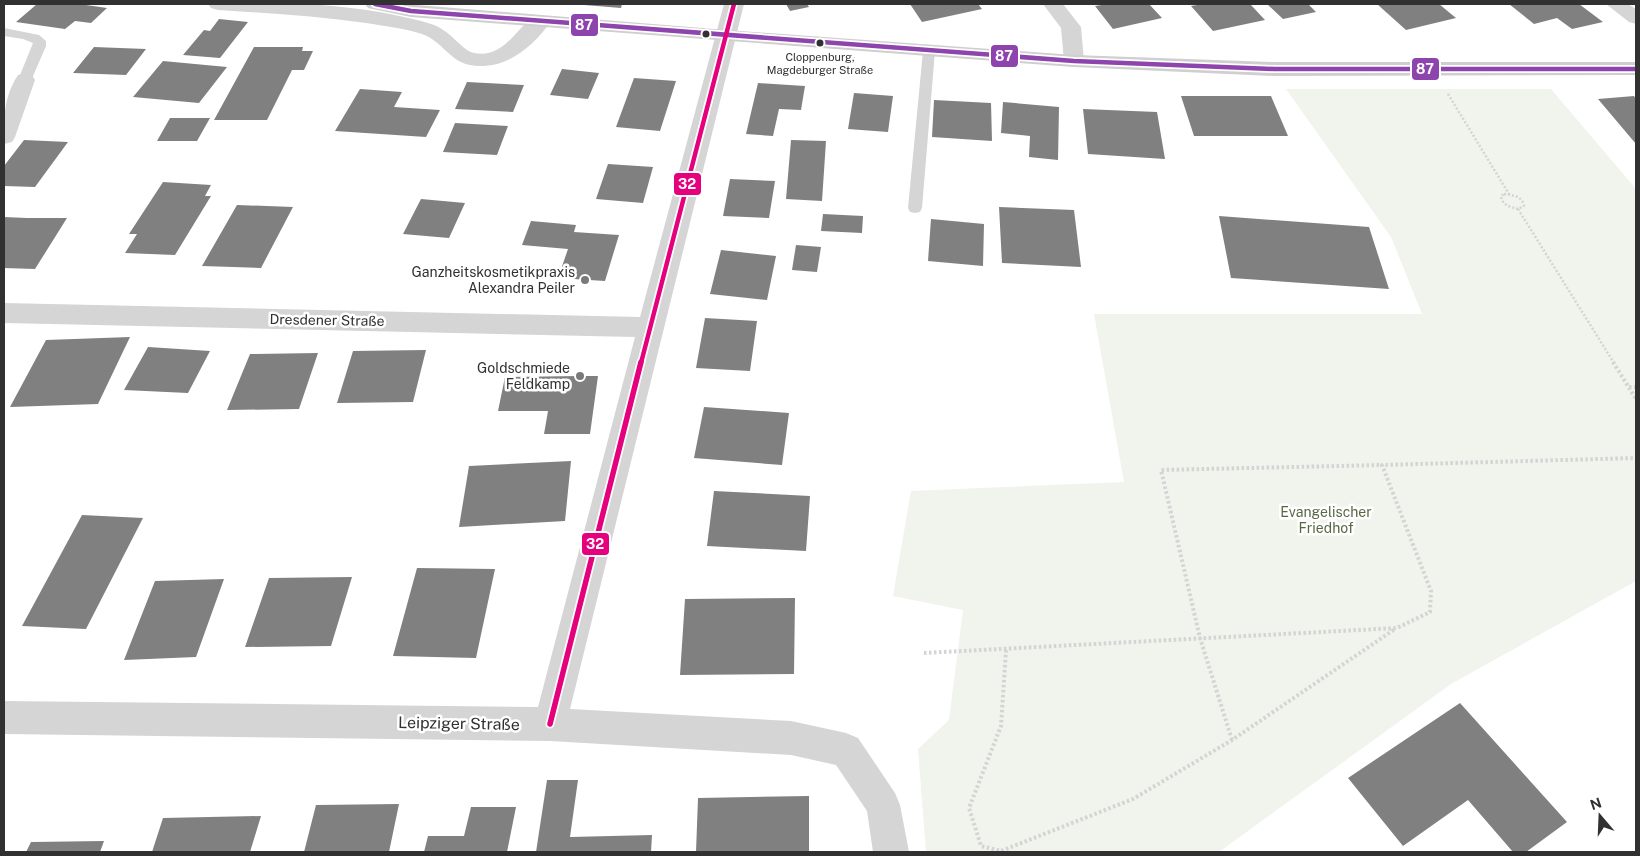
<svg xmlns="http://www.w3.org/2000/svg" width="1640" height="856" viewBox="0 0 1640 856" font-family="'Public Sans',sans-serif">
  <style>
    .green { fill: #f1f3ed }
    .building { fill: #808080 }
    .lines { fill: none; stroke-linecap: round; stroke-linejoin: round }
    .path-far1 { stroke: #d4d4d4; stroke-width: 2.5; stroke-dasharray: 2 2; stroke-linecap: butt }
    .path { stroke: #d4d4d4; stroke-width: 4; stroke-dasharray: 2.5 2.5; stroke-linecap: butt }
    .lane { fill: #d5d5d5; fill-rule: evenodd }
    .street { fill: #d5d5d5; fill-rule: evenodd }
    .secondary { fill: #cfcfcf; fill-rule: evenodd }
    .bus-1-casing { stroke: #fff; stroke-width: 8 }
    .bus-2-far1-casing { stroke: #fff; stroke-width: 8 }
    .bus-2-casing { stroke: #fff; stroke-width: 9 }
    .bus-1 { stroke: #8e44ad; stroke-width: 4.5 }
    .bus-2-far1 { stroke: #e5007d; stroke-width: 4.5 }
    .bus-2 { stroke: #e5007d; stroke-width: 5.5 }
    .bus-dot { fill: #313131; stroke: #fff; stroke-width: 2 }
    .poi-dot { fill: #797979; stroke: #fff; stroke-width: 2 }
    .labels { text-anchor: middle; stroke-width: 5; stroke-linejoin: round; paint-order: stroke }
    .far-bus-label { font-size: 11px; fill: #313131; stroke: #fff }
    .poi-label { font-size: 14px; fill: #313131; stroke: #fff; text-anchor: end }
    .street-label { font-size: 14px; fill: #313131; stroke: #fff }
    .park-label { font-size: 14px; fill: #576843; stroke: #fff }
    .near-street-label { font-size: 16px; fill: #313131; stroke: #fff }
    .line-badge { stroke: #fff; stroke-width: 2 }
    .badge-label { font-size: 14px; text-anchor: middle; font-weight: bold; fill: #fff }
  </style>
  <rect width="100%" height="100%" fill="#fff"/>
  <!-- green -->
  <path class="green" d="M1286 89H1551L1636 189V581L1451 684 1219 852H926L918 749 949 720 963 610 893 596 911 491 1124 482 1094 314H1422L1391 237Z"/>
  <!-- building -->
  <path class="building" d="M37 4H79L107 8 91 23 75 21 65 29 16 22Z
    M572 4H622L621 8Z
    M786 4H807L809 7 790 11Z
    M910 4H978L982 9 922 22Z
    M1108 4H1149L1162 18 1113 29 1095 6Z
    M1203 4H1250L1265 20 1213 31 1191 6Z
    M1267 4H1308L1316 12 1283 19Z
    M1377 4H1439L1456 18 1406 30Z
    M1509 4H1579L1603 22 1572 29 1557 18 1534 24Z
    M219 19 248 22 220 58 183 55 204 30 210 31Z
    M94 47 146 49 126 75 73 73Z
    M254 47H303L302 51H313L304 70H292L267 120H214Z
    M839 56 855 57 854 62 838 60Z
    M163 61 227 67 199 103 133 97Z
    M562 69 599 73 588 99 550 95Z
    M634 78 676 81 660 131 616 127Z
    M467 82 524 85 513 112 455 109Z
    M758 83 805 86 801 110 779 109 773 136 746 134Z
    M360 89 402 92 394 107 440 110 426 137 335 131Z
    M854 93 893 96 888 132 848 129Z
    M1181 96H1271L1288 136H1194Z
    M1634 96 1636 99V144L1598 99Z
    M934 100 991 103 992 141 932 137Z
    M1003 102 1059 107 1058 160 1029 157 1030 136 1001 133Z
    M1083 109 1157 112 1165 159 1088 154Z
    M170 118H210L197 141H157Z
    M455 123 508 126 497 155 443 152Z
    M24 140 68 142 35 187 4 186V166Z
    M791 140 826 141 822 201 786 199Z
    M608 164 653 167 643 203 596 199Z
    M730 179 775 181 769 218 723 216Z
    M163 182 211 185 205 196H211L175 255 125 253 137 234H129Z
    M421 199 465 203 449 238 403 234Z
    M237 205 293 207 261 268 202 266Z
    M999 207 1074 210 1081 267 1002 263Z
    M823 214 863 216 862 233 821 231Z
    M1219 216 1369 227 1389 289 1231 278Z
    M4 217 27 218H67L35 269 4 268Z
    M931 219 984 224 983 266 928 261Z
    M531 221 576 225 574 232 619 235 605 281 558 278 568 249 522 245Z
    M796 245 821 247 817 272 792 270Z
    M721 250 776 256 767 300 710 294Z
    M705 318 757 321 750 371 696 368Z
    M130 337 98 404 10 407 46 340Z
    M148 347 210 351 188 393 124 390Z
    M426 350 413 402 337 403 353 351Z
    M318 353 299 409 227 410 250 354Z
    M580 376H598L590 434H544L548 411H498L505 377Z
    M704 407 789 413 782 465 694 458Z
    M571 461 565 521 459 527 469 466Z
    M714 491 810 496 806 551 707 546Z
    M82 515 143 518 86 629 22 626Z
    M417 568 495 569 476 658 393 656Z
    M352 577 331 646 245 647 269 578Z
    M224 579 196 657 124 660 155 581Z
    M795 598 794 674 680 675 685 599Z
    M1460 703 1567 822 1526 852H1513L1468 800 1403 846 1348 778Z
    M547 780H578L570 837 652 835 651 852H536Z
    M809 796V852H696L698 798Z
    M399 804 389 852H304L316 805Z
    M471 807H516L507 852H424L428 836H464Z
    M261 816 250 852H152L163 818Z
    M104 841 100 852H26L31 842Z"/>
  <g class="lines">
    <!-- path-far1 -->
    <path class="path-far1" d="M1448 94 1509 194
      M1504 194C1513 195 1522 196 1524 206L1518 209C1510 207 1502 205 1501 196Z
      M1518 209 1614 363"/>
    <!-- path -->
    <path class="path" d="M1613 362 1636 399
      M1629 387H1636
      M1006 650 1001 726 969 808 981 846 1001 851 1133 799 1232 740 1395 629
      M924 653 1397 628 1430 612 1431 591 1382 465 1636 458
      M1232 740 1200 638 1161 470 1382 465"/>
    <!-- lane -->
    <path class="lane" d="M4 28 39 35 46 41V46L30 83 25 84 18 80 33 43 23 39 4 36Z
      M929 47 935 51 922 208 920 212 915 213 910 212 908 208 923 51Z"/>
    <!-- street -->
    <path class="street" d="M208 4C277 0 364 4 431 24 451 30 461 50 474 53 503 59 515 30 533 17 538 14 543 16 548 17L551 21C536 43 512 65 484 66 450 68 447 43 422 34 404 28 384 26 366 23 317 16 267 13 218 10L211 8Z
      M724 4H744L570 709 791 721 846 733 858 738 895 793 900 805 909 852H873L867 811 836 765 791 755 550 741 4 734V701L538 707 635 337 4 323V303L640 317Z
      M1043 4H1063L1081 27 1084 61 1081 66 1074 67 1067 66 1064 61 1061 28Z
      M1606 4H1628L1636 9V24L1629 22Z
      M25 73 32 75 35 80 15 137 12 142 4 144C4 119 3 98 18 75Z"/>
    <!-- secondary -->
    <path class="secondary" d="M365 4H404L727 30 1074 55 1274 62H1636V75L1274 76 1074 67 411 17 368 8Z"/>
    <defs>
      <path id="bus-1" d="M375 4 411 11 1074 61 1274 69H1636"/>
      <path id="bus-2-far1" d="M641 363 734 4"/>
      <path id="bus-2" d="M550 724 641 362"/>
    </defs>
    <!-- bus-1 casing -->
    <use href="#bus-1" class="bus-1-casing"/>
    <!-- bus-2-far1 casing -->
    <use href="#bus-2-far1" class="bus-2-far1-casing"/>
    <!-- bus-2 casing -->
    <use href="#bus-2" class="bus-2-casing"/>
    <!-- bus-1 -->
    <use href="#bus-1" class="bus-1"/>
    <!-- bus-2-far1 -->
    <use href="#bus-2-far1" class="bus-2-far1"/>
    <!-- bus-2 -->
    <use href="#bus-2" class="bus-2"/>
  </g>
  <!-- markers -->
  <g class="bus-dot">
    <circle cx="706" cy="34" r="4.5"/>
    <circle cx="820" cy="43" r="4.5"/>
  </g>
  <g class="poi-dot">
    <circle cx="585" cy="280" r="5"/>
    <circle cx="580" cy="376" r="5"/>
  </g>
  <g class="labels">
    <!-- far-bus labels -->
    <g class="far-bus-label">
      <text x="820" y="61">Cloppenburg,<tspan x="820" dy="13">Magdeburger Straße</tspan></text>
    </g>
    <!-- poi labels -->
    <g class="poi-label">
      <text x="575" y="277">Ganzheitskosmetikpraxis<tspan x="575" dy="16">Alexandra Peiler</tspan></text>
      <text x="570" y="373">Goldschmiede<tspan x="570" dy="16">Feldkamp</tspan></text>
    </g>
    <!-- street labels -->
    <g class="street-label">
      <text transform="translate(327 320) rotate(1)" y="5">Dresdener Straße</text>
    </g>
    <!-- park labels -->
    <g class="park-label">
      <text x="1326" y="517">Evangelischer<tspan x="1326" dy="16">Friedhof</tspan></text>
    </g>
    <!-- near-street labels -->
    <g class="near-street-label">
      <text transform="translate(459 723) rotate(1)" y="6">Leipziger Straße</text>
    </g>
  </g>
  <g class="line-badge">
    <rect x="570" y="13" width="29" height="24" rx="5" fill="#8e44ad"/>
    <rect x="990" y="44" width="29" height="24" rx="5" fill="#8e44ad"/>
    <rect x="1411" y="57" width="29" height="24" rx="5" fill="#8e44ad"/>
    <rect x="673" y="172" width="29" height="24" rx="5" fill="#e5007d"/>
    <rect x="581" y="532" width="29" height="24" rx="5" fill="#e5007d"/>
  </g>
  <g class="badge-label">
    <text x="584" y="30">87</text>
    <text x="1004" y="61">87</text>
    <text x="1425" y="74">87</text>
    <text x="687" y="189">32</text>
    <text x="595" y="549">32</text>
  </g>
  <!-- border -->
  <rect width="1640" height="856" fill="none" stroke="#313131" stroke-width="10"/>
  <!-- north arrow -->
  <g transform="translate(1600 816) rotate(341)" stroke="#ffffff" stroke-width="4" paint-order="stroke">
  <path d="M0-4L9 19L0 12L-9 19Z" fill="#313131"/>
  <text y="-8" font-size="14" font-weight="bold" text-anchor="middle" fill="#313131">N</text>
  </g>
</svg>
